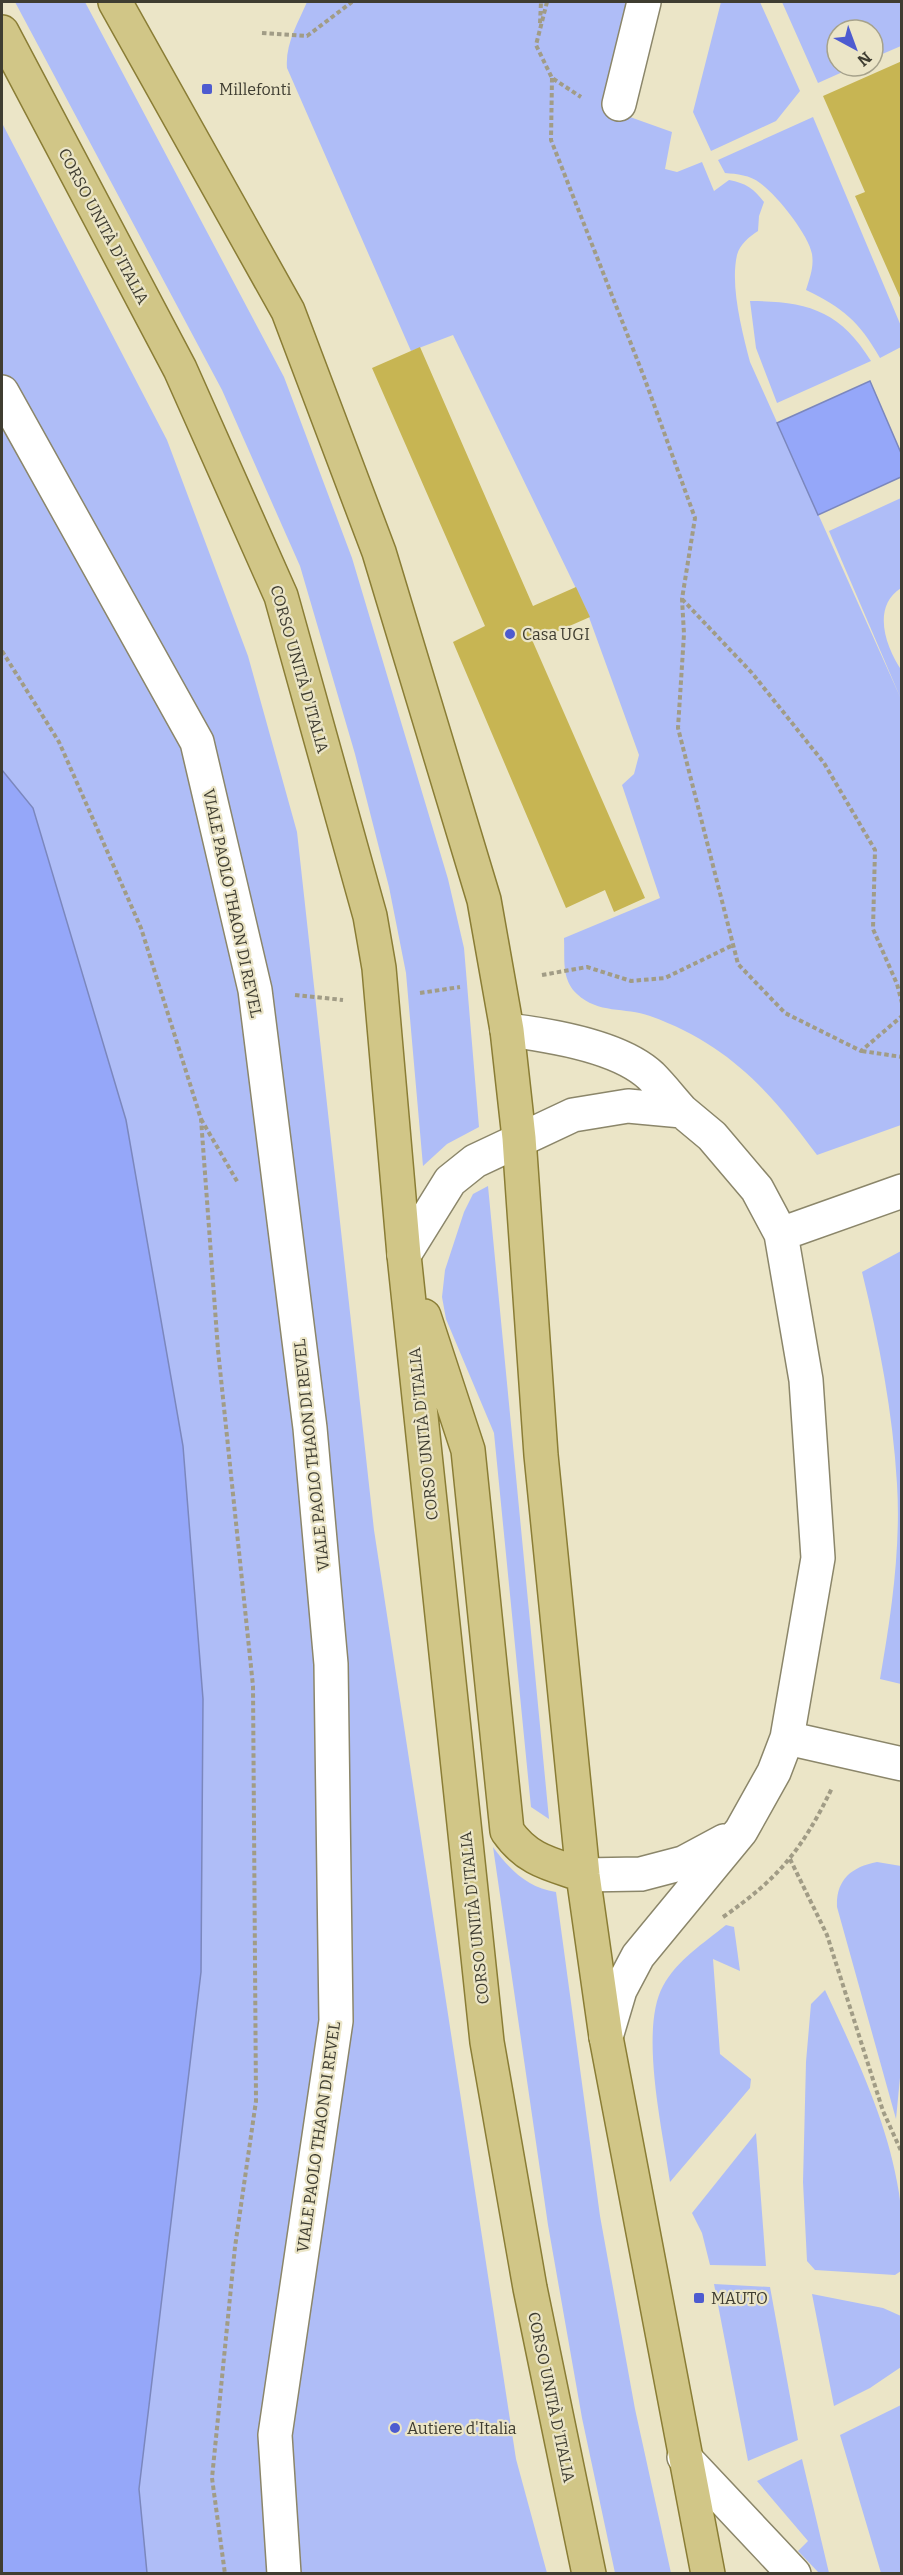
<svg xmlns="http://www.w3.org/2000/svg" width="903" height="2575" viewBox="0 0 903 2575" font-family="Bitter,serif">
  <style>
    .green { fill: #afbdf7 }
    .water { fill: #95a7f9; stroke: #7b87bd; stroke-width: 1.5 }
    .building { fill: #c7b553 }
    .lines { fill: none; stroke-linecap: round; stroke-linejoin: round }
    .street-casing { stroke: #8b866a; stroke-width: 36 }
    .primary-casing { stroke: #8a7d35; stroke-width: 36 }
    .path { stroke: #a19c86; stroke-width: 4; stroke-dasharray: 4.5 3; stroke-linecap: butt }
    .street { stroke: #fff; stroke-width: 33 }
    .primary { stroke: #d1c687; stroke-width: 33 }
    .poi-dot { fill: #4d5bd0; stroke: #ebe5c7; stroke-width: 2 }
    .labels { text-anchor: middle; stroke-width: 4.5; stroke-linejoin: round; paint-order: stroke }
    .poi-label { font-size: 16px; fill: #3f3d31; stroke: #ebe5c7; text-anchor: start }
    .street-label { font-size: 16px; fill: #3f3d31; stroke: #ebe5c7 }
  </style>
  <rect width="100%" height="100%" fill="#ebe5c7"/>
  <!-- green -->
  <path class="green" d="M15 2H85L284 377 352 558 448 879 464 948 479 1127 447 1144 423 1166 406 973 389 887 355 754 300 566 222 390Z
    M307 2H626L602 107 672 132 665 169 677 172 702 162 714 191 729 180C746 183 754 189 764 202L759 216 758 231C749 237 740 244 737 255 730 286 742 331 750 362L901 699 829 531 901 498V588C871 607 886 648 902 671L901 1125 817 1155C770 1091 728 1044 650 1016 625 1007 598 1014 577 994 561 979 565 959 564 938L660 898 622 785 634 774 639 755 586 609 453 335 411 351 287 68C285 44 298 23 307 2Z
    M721 2H760L800 91 776 121 711 151 693 112Z
    M782 2H901V46L873 58V30H837V66H856L818 83Z
    M813 117 901 326V347L880 358C859 321 843 308 806 290 810 277 814 267 812 254 809 235 776 194 760 183 750 175 737 174 725 173L718 160Z
    M2 123 167 440 248 656 297 832 374 1530 516 2459 547 2573H147L139 2489 203 1699 183 1446 126 1120 33 808 2 770Z
    M750 301C806 301 840 310 871 361L777 403 756 348Z
    M488 1186 549 1819 531 1807 494 1433 446 1319 442 1297 445 1270 464 1212 473 1194Z
    M901 1251V1684L880 1679C891 1616 901 1549 897 1484 893 1413 879 1341 862 1272Z
    M493 1847C510 1870 528 1888 556 1892L600 2216 635 2409 671 2573H615L582 2418 548 2225Z
    M877 1862 901 1866 902 2057 896 2119 837 1907C836 1880 851 1867 877 1862Z
    M726 1925 734 1927 740 1971 713 1959 720 2054 751 2079 750 2088 670 2182C663 2132 639 2030 663 1986 677 1960 704 1943 726 1925Z
    M825 1990C855 2054 888 2122 899 2193 903 2219 902 2246 901 2271L895 2275 815 2270 807 2261 803 2182 806 2062 811 2004Z
    M756 2133 766 2266 710 2265 702 2233 692 2213Z
    M714 2284 770 2287 798 2440 748 2461Z
    M812 2294 883 2308 901 2316V2367L870 2388 834 2406Z
    M901 2405V2573H881L840 2435Z
    M802 2459 829 2573H819L798 2551 808 2541 757 2481Z"/>
  <!-- water -->
  <path class="water" d="M870 381 901 453V477L818 515 777 423Z
    M2 770 33 808 126 1120 183 1446 203 1699 201 1972 139 2489 147 2573H2Z"/>
  <!-- building -->
  <path class="building" d="M902 61V302L855 196 865 192 823 96Z
    M420 347 533 606 576 587 590 617 533 642 645 898 614 912 605 890 566 908 453 642 485 626 372 368Z"/>
  <g class="lines">
    <defs>
      <path id="street" d="M619 104 644 2
        M2 392 197 742 255 990 310 1428 331 1664 336 2021 275 2435 284 2574
        M507 1030C549 1035 619 1046 651 1076 662 1087 672 1100 682 1111
        M781 1234 902 1191
        M404 1255 450 1181 475 1161 573 1115 628 1106 682 1111 712 1136 757 1189 781 1234 806 1380 818 1558 787 1738 774 1772 741 1831 638 1956 620 1990 606 2037
        M787 1738 902 1764
        M583 1875 641 1874 683 1863 724 1841
        M684 2457 794 2574"/>
      <path id="primary" d="M115 2 288 311 379 552 484 900 507 1030 519 1138 541 1455 583 1875 606 2037 708 2574
        M2 32 180 369 281 596 370 916 379 968 404 1255 487 2042 530 2288 589 2574
        M424 1316 468 1450 507 1831C528 1861 551 1864 583 1875"/>
    </defs>
    <!-- street casing -->
    <use href="#street" class="street-casing"/>
    <!-- primary casing -->
    <use href="#primary" class="primary-casing"/>
    <!-- path -->
    <path class="path" d="M547 2 536 45 552 78 581 97
      M540 23 541 2
      M262 33 307 36 352 2
      M552 78 551 140 644 377 695 518 682 599 684 634 678 728 738 964 785 1013 861 1051 902 1016
      M682 599 752 673 824 763 875 850 873 929 897 984 902 1003
      M2 651 59 742 141 928 201 1119 218 1350 253 1686 256 2101 235 2247 212 2478 225 2574
      M542 975 587 967 631 981 665 978 733 945
      M420 993 460 987
      M295 995 343 1000
      M862 1051 902 1057
      M201 1119 238 1183
      M790 1859 827 1935 883 2111 902 2153
      M723 1917C779 1878 802 1850 832 1788"/>
    <!-- street -->
    <use href="#street" class="street"/>
    <!-- primary -->
    <use href="#primary" class="primary"/>
  </g>
  <!-- markers -->
  <g class="poi-dot">
    <rect x="201" y="83" width="12" height="12" rx="3"/>
    <circle cx="510" cy="634" r="6"/>
    <rect x="693" y="2292" width="12" height="12" rx="3"/>
    <circle cx="395" cy="2428" r="6"/>
  </g>
  <g class="labels">
    <!-- poi labels -->
    <g class="poi-label">
      <text x="219" y="95">Millefonti</text>
      <text x="522" y="640">Casa UGI</text>
      <text x="711" y="2304">MAUTO</text>
      <text x="407" y="2434">Autiere d'Italia</text>
    </g>
    <!-- street labels -->
    <g class="street-label">
      <text transform="translate(104 226) rotate(62)" y="6">CORSO UNITÀ D'ITALIA</text>
      <text transform="translate(300 669) rotate(74)" y="6">CORSO UNITÀ D'ITALIA</text>
      <text transform="translate(233 903) rotate(78)" y="6">VIALE PAOLO THAON DI REVEL</text>
      <text transform="translate(423 1434) rotate(-96)" y="6">CORSO UNITÀ D'ITALIA</text>
      <text transform="translate(311 1455) rotate(-96)" y="6">VIALE PAOLO THAON DI REVEL</text>
      <text transform="translate(474 1918) rotate(-96)" y="6">CORSO UNITÀ D'ITALIA</text>
      <text transform="translate(318 2137) rotate(-82)" y="6">VIALE PAOLO THAON DI REVEL</text>
      <text transform="translate(552 2397) rotate(78)" y="6">CORSO UNITÀ D'ITALIA</text>
    </g>
  </g>
  <!-- border -->
  <rect width="903" height="2575" fill="none" stroke="#3f3d31" stroke-width="6"/>
  <!-- north arrow -->
  <g transform="translate(855 48) rotate(139)"><circle r="28" fill="#ebe5c7" stroke="#a6a28b" stroke-width="1.5"/>
  <path d="M0-4.5L10 22L0 15L-10 22Z" fill="#4d5bd0"/>
  <text y="-9" font-size="16" font-weight="bold" text-anchor="middle" fill="#3f3d31">N</text>
  </g>
</svg>
